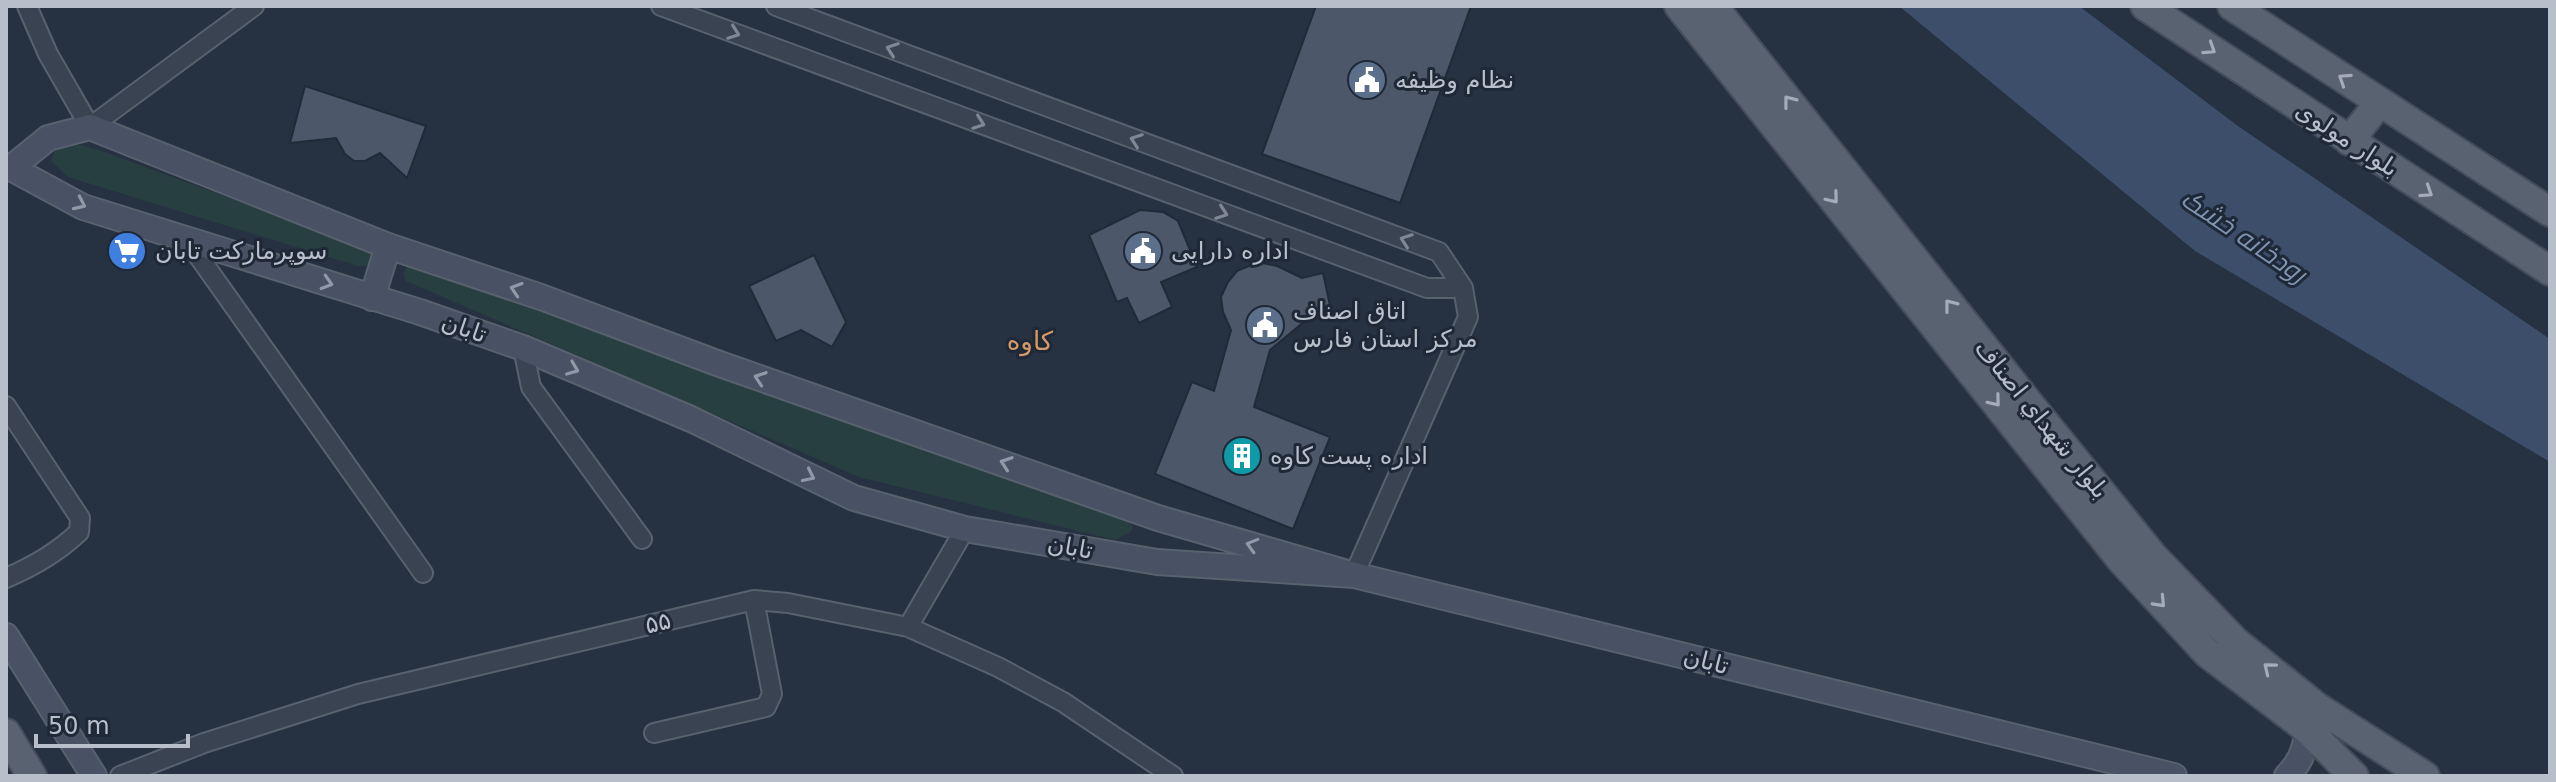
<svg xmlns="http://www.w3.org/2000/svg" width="2556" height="782" viewBox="0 0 2556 782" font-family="'DejaVu Sans',Cairo,sans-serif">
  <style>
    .green { fill: #283f42 }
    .water { fill: #3c4e6a }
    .building { fill: #4c586a; stroke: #212a38; stroke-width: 2 }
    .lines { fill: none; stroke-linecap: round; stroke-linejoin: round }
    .street-casing { stroke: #58616e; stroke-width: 22 }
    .secondary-casing { stroke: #58616e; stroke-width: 28 }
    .primary-casing { stroke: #444c5a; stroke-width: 32 }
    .street { stroke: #3a4351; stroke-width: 18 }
    .secondary { stroke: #485264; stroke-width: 24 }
    .primary { stroke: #596271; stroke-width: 28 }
    .oneway { stroke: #7f8794 }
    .oneway2 { stroke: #a4acb9 }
    .oneway3 { stroke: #9099a7 }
    .labels { text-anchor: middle; stroke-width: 6; stroke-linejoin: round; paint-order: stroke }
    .poi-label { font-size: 24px; fill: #b7bfcb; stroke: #1f2836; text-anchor: start }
    .street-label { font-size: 24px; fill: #b7bfcb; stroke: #1f2836 }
    .water-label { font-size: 26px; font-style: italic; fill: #7f94b2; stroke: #1f2836 }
    .neighbourhood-label { font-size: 26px; fill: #d69a68; stroke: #1f2836 }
  </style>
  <rect width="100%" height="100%" fill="#263141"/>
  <!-- green -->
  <path class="green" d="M72 143 99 150 373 251 376 259 373 266H358L68 177 51 161 55 149Z
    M409 265 1123 516 1133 526 1131 532 1115 540 859 477 406 281 403 273Z"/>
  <!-- water -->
  <path class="water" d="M1899 6H2079L2238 126 2550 339V462L2195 251Z"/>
  <!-- building -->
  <path class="building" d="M1316 6H1471L1400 203 1262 154Z
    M305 86 426 126 407 178 380 153 365 161H354L345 154 336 138 290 143Z
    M1140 210 1163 212 1178 221 1197 267 1161 282 1172 307 1139 323 1127 298 1117 302 1089 235Z
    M814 255 846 322 832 347 801 330 776 341 749 286Z
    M1258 262 1277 266 1302 278 1323 273 1332 315 1305 321 1270 350 1254 407 1330 437 1293 529 1155 474 1192 382 1214 391 1231 330 1223 312 1221 297 1228 282 1237 271Z"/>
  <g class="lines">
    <defs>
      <path id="street" d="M27 6 48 54 90 127 254 6
        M661 6 1427 288H1463
        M776 6 1439 252 1463 288 1468 317 1354 575
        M187 240 423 573
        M523 348 531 387 642 539
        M6 406 80 518 79 532C58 552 32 567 6 578
        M908 627 965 529
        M654 733 766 707 772 694 754 600
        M120 776 204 743 358 694 754 600 788 603 908 627 998 667 1063 702 1173 776"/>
      <path id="secondary" d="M372 298 388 246
        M1354 575 1158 518 717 363 541 297 388 246 90 127 48 138 11 168 83 207 420 312 523 348 691 419 854 498 965 529 1157 562 1354 575 2174 776
        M6 636 94 776
        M2287 776C2301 762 2305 749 2308 730"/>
      <path id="primary" d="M1679 6 2122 561 2207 653 2308 730 2354 776
        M1713 6 2019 391 2153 556 2236 642 2317 707 2425 776
        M2145 6 2550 271
        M2232 6 2550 212
        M2349 141 2380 102
        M6 733 32 776"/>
    </defs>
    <!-- street casing -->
    <use href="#street" class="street-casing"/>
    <!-- secondary casing -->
    <use href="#secondary" class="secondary-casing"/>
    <!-- primary casing -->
    <use href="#primary" class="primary-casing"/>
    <!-- street -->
    <use href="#street" class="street"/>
    <!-- secondary -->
    <use href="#secondary" class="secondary"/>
    <!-- primary -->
    <use href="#primary" class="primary"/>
  </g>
  <!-- one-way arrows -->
  <defs><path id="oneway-chevron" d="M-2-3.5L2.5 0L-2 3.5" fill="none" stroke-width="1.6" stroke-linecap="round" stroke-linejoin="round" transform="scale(2)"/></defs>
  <g class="oneway">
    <use href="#oneway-chevron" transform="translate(734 33) rotate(20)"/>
    <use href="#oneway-chevron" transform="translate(892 49) rotate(-160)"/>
    <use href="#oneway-chevron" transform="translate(979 123) rotate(20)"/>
    <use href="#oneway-chevron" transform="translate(1136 140) rotate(-160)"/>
    <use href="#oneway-chevron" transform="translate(1222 213) rotate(20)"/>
    <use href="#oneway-chevron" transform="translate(1406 240) rotate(-160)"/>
  </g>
  <g class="oneway2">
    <use href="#oneway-chevron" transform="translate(2210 49) rotate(33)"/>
    <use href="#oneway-chevron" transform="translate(2344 79) rotate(-147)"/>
    <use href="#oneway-chevron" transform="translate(1789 101) rotate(-128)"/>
    <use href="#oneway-chevron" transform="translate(2427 192) rotate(33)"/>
    <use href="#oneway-chevron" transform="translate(1833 198) rotate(51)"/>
    <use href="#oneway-chevron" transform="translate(1950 305) rotate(-128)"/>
    <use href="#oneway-chevron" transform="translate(1995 401) rotate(51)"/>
    <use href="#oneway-chevron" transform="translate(2160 602) rotate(47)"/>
    <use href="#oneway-chevron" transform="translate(2269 668) rotate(-141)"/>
  </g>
  <g class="oneway3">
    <use href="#oneway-chevron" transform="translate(80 204) rotate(25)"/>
    <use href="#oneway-chevron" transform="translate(327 283) rotate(17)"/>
    <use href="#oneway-chevron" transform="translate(516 289) rotate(-162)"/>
    <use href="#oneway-chevron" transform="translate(573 369) rotate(22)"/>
    <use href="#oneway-chevron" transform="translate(760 378) rotate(-161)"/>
    <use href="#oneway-chevron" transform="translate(1006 463) rotate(-161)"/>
    <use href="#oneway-chevron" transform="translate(809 476) rotate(26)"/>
    <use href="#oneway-chevron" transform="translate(1252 545) rotate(-164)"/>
  </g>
  <!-- icons -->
  <defs>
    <symbol id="civic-disc" viewBox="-11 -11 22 22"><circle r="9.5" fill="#5c6f8a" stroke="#1f2836"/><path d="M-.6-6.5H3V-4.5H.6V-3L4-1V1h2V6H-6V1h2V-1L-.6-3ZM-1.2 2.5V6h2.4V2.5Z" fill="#fff"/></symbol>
    <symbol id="supermarket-disc" viewBox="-11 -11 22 22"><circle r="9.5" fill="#3f7fe0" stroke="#1f2836"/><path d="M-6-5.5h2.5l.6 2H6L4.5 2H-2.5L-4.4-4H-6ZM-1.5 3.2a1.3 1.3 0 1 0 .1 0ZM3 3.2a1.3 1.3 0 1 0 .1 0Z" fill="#fff"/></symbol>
    <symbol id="building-disc" viewBox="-11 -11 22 22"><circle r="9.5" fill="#0f9aa8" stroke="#1f2836"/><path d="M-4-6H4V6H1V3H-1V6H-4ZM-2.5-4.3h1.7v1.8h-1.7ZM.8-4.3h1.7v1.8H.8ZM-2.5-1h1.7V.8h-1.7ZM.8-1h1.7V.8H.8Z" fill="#fff"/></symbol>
  </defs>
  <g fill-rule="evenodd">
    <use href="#civic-disc" x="1345" y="58" width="44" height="44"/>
    <use href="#supermarket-disc" x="105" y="229" width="44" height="44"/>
    <use href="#civic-disc" x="1121" y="229" width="44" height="44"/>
    <use href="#civic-disc" x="1243" y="303" width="44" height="44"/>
    <use href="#building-disc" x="1220" y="434" width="44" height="44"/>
  </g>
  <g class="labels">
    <!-- poi labels -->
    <g class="poi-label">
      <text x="1395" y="88">نظام وظیفه</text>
      <text x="155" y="259">سوپرمارکت تابان</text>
      <text x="1171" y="259">اداره دارایی</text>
      <text x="1293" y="319">اتاق اصناف<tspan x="1293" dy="28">مرکز استان فارس</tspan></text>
      <text x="1270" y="464">اداره پست کاوه</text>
    </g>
    <!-- street labels -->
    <g class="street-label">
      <text transform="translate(2347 139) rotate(33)" y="8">بلوار مولوی</text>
      <text transform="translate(464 328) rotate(19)" y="8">تابان</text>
      <text transform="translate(2042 419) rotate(51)" y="8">بلوار شهداي اصناف</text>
      <text transform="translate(1070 547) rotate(10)" y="8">تابان</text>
      <text transform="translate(658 623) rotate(-13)" y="8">۵۵</text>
      <text transform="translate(1706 661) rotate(14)" y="8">تابان</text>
    </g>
    <!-- water labels -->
    <g class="water-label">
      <text transform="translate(2244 236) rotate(34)" y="9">رودخانه خشک</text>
    </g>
    <!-- neighbourhood labels -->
    <g class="neighbourhood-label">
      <text x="1030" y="350">کاوه</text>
    </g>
  </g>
  <!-- border -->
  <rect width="2556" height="782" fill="none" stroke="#b7bfcb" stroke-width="16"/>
  <!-- scale -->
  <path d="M36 734v12h152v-12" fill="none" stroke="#b7bfcb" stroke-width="4"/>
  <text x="48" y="734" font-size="24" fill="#b7bfcb" stroke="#1f2836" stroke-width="6" paint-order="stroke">50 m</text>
</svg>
